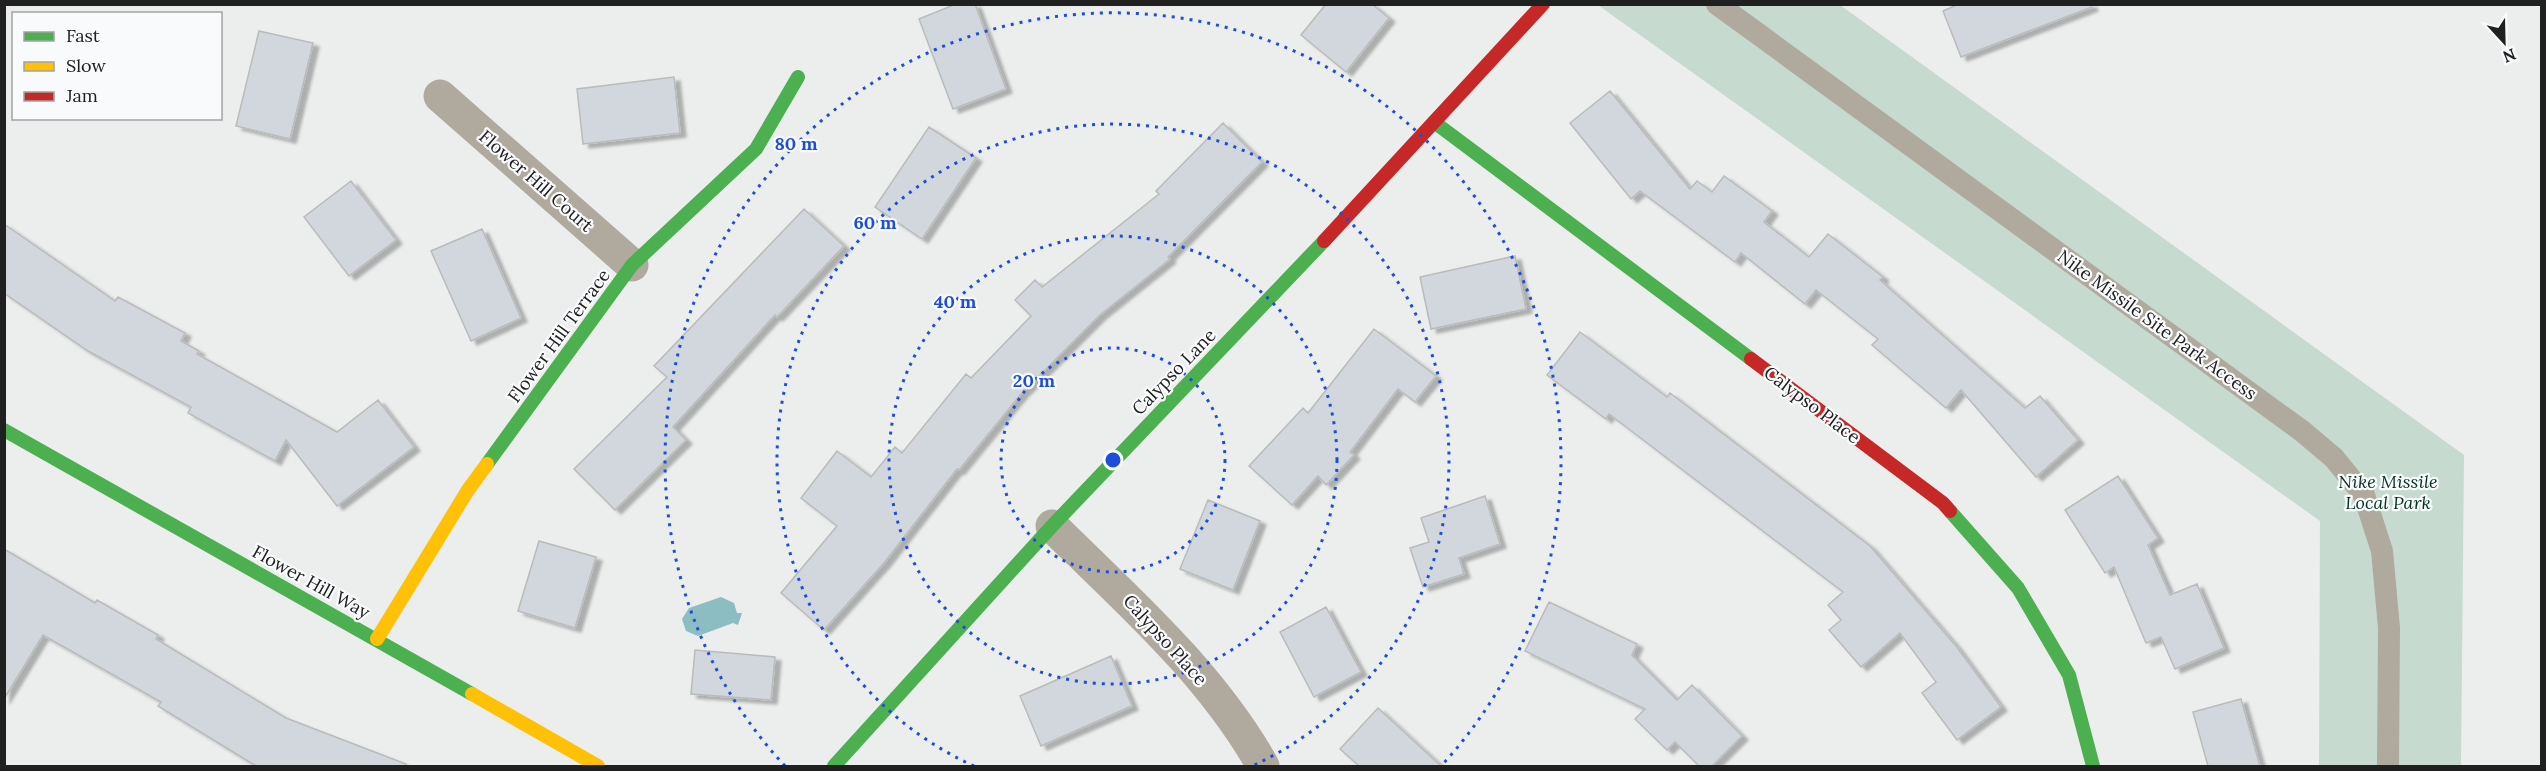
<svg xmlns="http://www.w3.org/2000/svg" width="2546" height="771" viewBox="0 0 2546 771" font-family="Lora,serif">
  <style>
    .green { fill: #c7dad0 }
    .water { fill: #8cbdc2 }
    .building { fill: #d1d7dd; stroke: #babbbb; stroke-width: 1.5; filter: url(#shadow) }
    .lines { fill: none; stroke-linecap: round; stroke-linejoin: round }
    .lane { stroke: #b0a99e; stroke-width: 22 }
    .street { stroke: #b0a99e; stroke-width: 33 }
    .fast { stroke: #4caf50; stroke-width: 14 }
    .slow { stroke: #ffc107; stroke-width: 14 }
    .jam { stroke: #c62828; stroke-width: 14 }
    .ring { fill: none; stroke: #1d4ed8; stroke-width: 3; stroke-dasharray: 3 6 }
    .labels { text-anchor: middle; stroke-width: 4.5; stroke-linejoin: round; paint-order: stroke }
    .street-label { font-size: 18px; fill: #202021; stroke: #f9fafb }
    .park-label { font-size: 18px; font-style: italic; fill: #023320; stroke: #f9fafb }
    .centre { fill: #1d4ed8; stroke: #f9fafb; stroke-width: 3 }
    .ring-label { font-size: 18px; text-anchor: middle; font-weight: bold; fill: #1d4ed8; stroke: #f9fafb; stroke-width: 4.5; stroke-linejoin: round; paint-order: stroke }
  </style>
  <defs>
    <filter id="shadow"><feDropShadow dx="6" dy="4" stdDeviation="1.5" flood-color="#0004"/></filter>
  </defs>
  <rect width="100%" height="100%" fill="#eceded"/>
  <!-- green -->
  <path class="green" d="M1598 5H1840L2464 455 2461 766H2319L2320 521Z"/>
  <!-- water -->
  <path class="water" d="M721 597 734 603 737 613H742L738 625 733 623 698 636 686 631 682 619 689 608Z"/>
  <!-- building -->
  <path class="building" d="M956 4H975L1006 89 953 109 919 19Z
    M1326 4H1372L1389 18 1346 72 1301 35Z
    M1959 4H2091L2092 7 1961 57 1943 11Z
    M259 31 313 43 290 139 236 126Z
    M674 77 680 133 583 144 577 89Z
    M1610 91 1690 189 1697 181 1712 192 1724 176 1772 211 1764 222 1809 257 1828 234 1883 277 1880 280 2025 408 2040 396 2078 440 2036 477 1961 390 1946 408 1872 345 1878 339 1816 290 1805 304 1741 253 1735 262 1640 191 1631 199 1570 123Z
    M1223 123 1262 162 1168 257 1170 259 1100 315 1021 394 959 470 957 469 884 563 824 630 781 593 837 526 801 498 837 451 871 477 895 447 902 453 966 374 971 378 1031 316 1015 300 1035 280 1042 287 1159 194 1156 191Z
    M929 127 976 158 922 239 875 207Z
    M351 181 396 240 349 276 304 217Z
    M804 209 844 246 777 317 775 315 673 427 686 440 615 510 574 469 667 377 654 366Z
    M4 224 115 301 118 297 185 333 181 341 199 351 197 354 337 432 378 400 414 447 337 506 286 440 275 461 188 413 191 407 88 351 4 293Z
    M482 229 521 318 471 341 431 251Z
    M1515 256 1526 309 1431 329 1420 277Z
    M1374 329 1436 376 1415 402 1398 389 1350 452 1354 455 1326 485 1318 476 1292 505 1249 466 1303 408 1308 413Z
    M1580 332 1667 397 1670 393 1870 546 1956 646 2001 707 1957 740 1922 693 1936 682 1900 633 1861 667 1829 630 1841 620 1828 605 1843 592 1609 414 1606 419 1547 375Z
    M2118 476 2158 538 2148 545 2170 595 2197 584 2224 648 2175 669 2161 637 2146 643 2114 567 2105 573 2065 510Z
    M1485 496 1500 544 1459 558 1464 574 1423 587 1410 548 1429 542 1421 518Z
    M1208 500 1260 521 1233 590 1180 569Z
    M539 541 596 557 575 628 518 611Z
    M4 549 95 603 97 600 158 635 156 639 286 718 406 764V766H256L158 706 161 702 43 635 4 699Z
    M1549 602 1637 644 1632 655 1677 700 1692 685 1742 736 1712 766H1699L1675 742 1667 750 1635 719 1645 709 1525 651Z
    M1326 607 1361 672 1314 697 1280 632Z
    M695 650 775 657 771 700 691 694Z
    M1111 656 1132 706 1041 746 1020 696Z
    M2241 699 2260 766H2208L2193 712Z
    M1378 708 1441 766H1359L1340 749Z"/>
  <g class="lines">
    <!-- lane -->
    <path class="lane" d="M1717 4 2302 431 2334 458 2364 495 2382 551 2389 628 2388 766"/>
    <!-- street -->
    <path class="street" d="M440 96 632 265
      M1052 526C1128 601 1210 672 1263 766"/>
    <!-- fast -->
    <path class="fast" d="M1434 122 1751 359
      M4 430 472 694
      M487 464 632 265 756 149 798 77
      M1950 511 2018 588 2069 675 2093 766
      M834 766 1052 526 1324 241"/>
    <!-- slow -->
    <path class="slow" d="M377 639 468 490 487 464
      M472 694 598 766"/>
    <!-- jam -->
    <path class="jam" d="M1324 241 1543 4
      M1751 359 1943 503 1950 511"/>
  </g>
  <!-- distance rings -->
  <g class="ring">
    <circle cx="1113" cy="460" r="112"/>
    <circle cx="1113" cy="460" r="224"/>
    <path d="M974 766A336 336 0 1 1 1252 766"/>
    <path d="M785 766A448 448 0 1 1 1441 766"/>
  </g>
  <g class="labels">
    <!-- street labels -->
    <g class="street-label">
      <text transform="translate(536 181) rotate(41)" y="6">Flower Hill Court</text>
      <text transform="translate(2157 325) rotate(36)" y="6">Nike Missile Site Park Access</text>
      <text transform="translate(559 336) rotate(-54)" y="6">Flower Hill Terrace</text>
      <text transform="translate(1174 372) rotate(-46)" y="6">Calypso Lane</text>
      <text transform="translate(1812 405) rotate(37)" y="6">Calypso Place</text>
      <text transform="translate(311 582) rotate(29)" y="6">Flower Hill Way</text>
      <text transform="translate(1165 640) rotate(48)" y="6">Calypso Place</text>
    </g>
    <!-- park labels -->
    <g class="park-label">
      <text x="2388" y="488">Nike Missile<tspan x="2388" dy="21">Local Park</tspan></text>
    </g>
  </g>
  <circle cx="1113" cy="460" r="9" class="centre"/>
  <g class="ring-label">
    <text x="796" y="150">80 m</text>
    <text x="875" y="229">60 m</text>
    <text x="955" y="308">40 m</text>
    <text x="1034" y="387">20 m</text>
  </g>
  <!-- border -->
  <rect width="2546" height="771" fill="none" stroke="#202021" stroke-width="12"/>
  <!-- legend -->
  <rect x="12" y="12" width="210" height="108" fill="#f9fafb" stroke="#a2a3a4" stroke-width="1.5"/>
  <rect x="24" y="32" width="30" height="9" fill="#4caf50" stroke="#a2a3a4" stroke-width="1.5"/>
  <text x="66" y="42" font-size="18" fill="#202021">Fast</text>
  <rect x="24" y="62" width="30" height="9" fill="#ffc107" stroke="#a2a3a4" stroke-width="1.5"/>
  <text x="66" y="72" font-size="18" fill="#202021">Slow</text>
  <rect x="24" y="92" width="30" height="9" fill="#c62828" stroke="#a2a3a4" stroke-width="1.5"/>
  <text x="66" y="102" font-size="18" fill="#202021">Jam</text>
  <!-- north arrow -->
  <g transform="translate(2504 42) rotate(158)" stroke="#f9fafb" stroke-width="4.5" paint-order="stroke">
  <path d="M0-4.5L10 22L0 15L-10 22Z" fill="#202021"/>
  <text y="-9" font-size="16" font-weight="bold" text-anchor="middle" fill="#202021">N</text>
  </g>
</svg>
